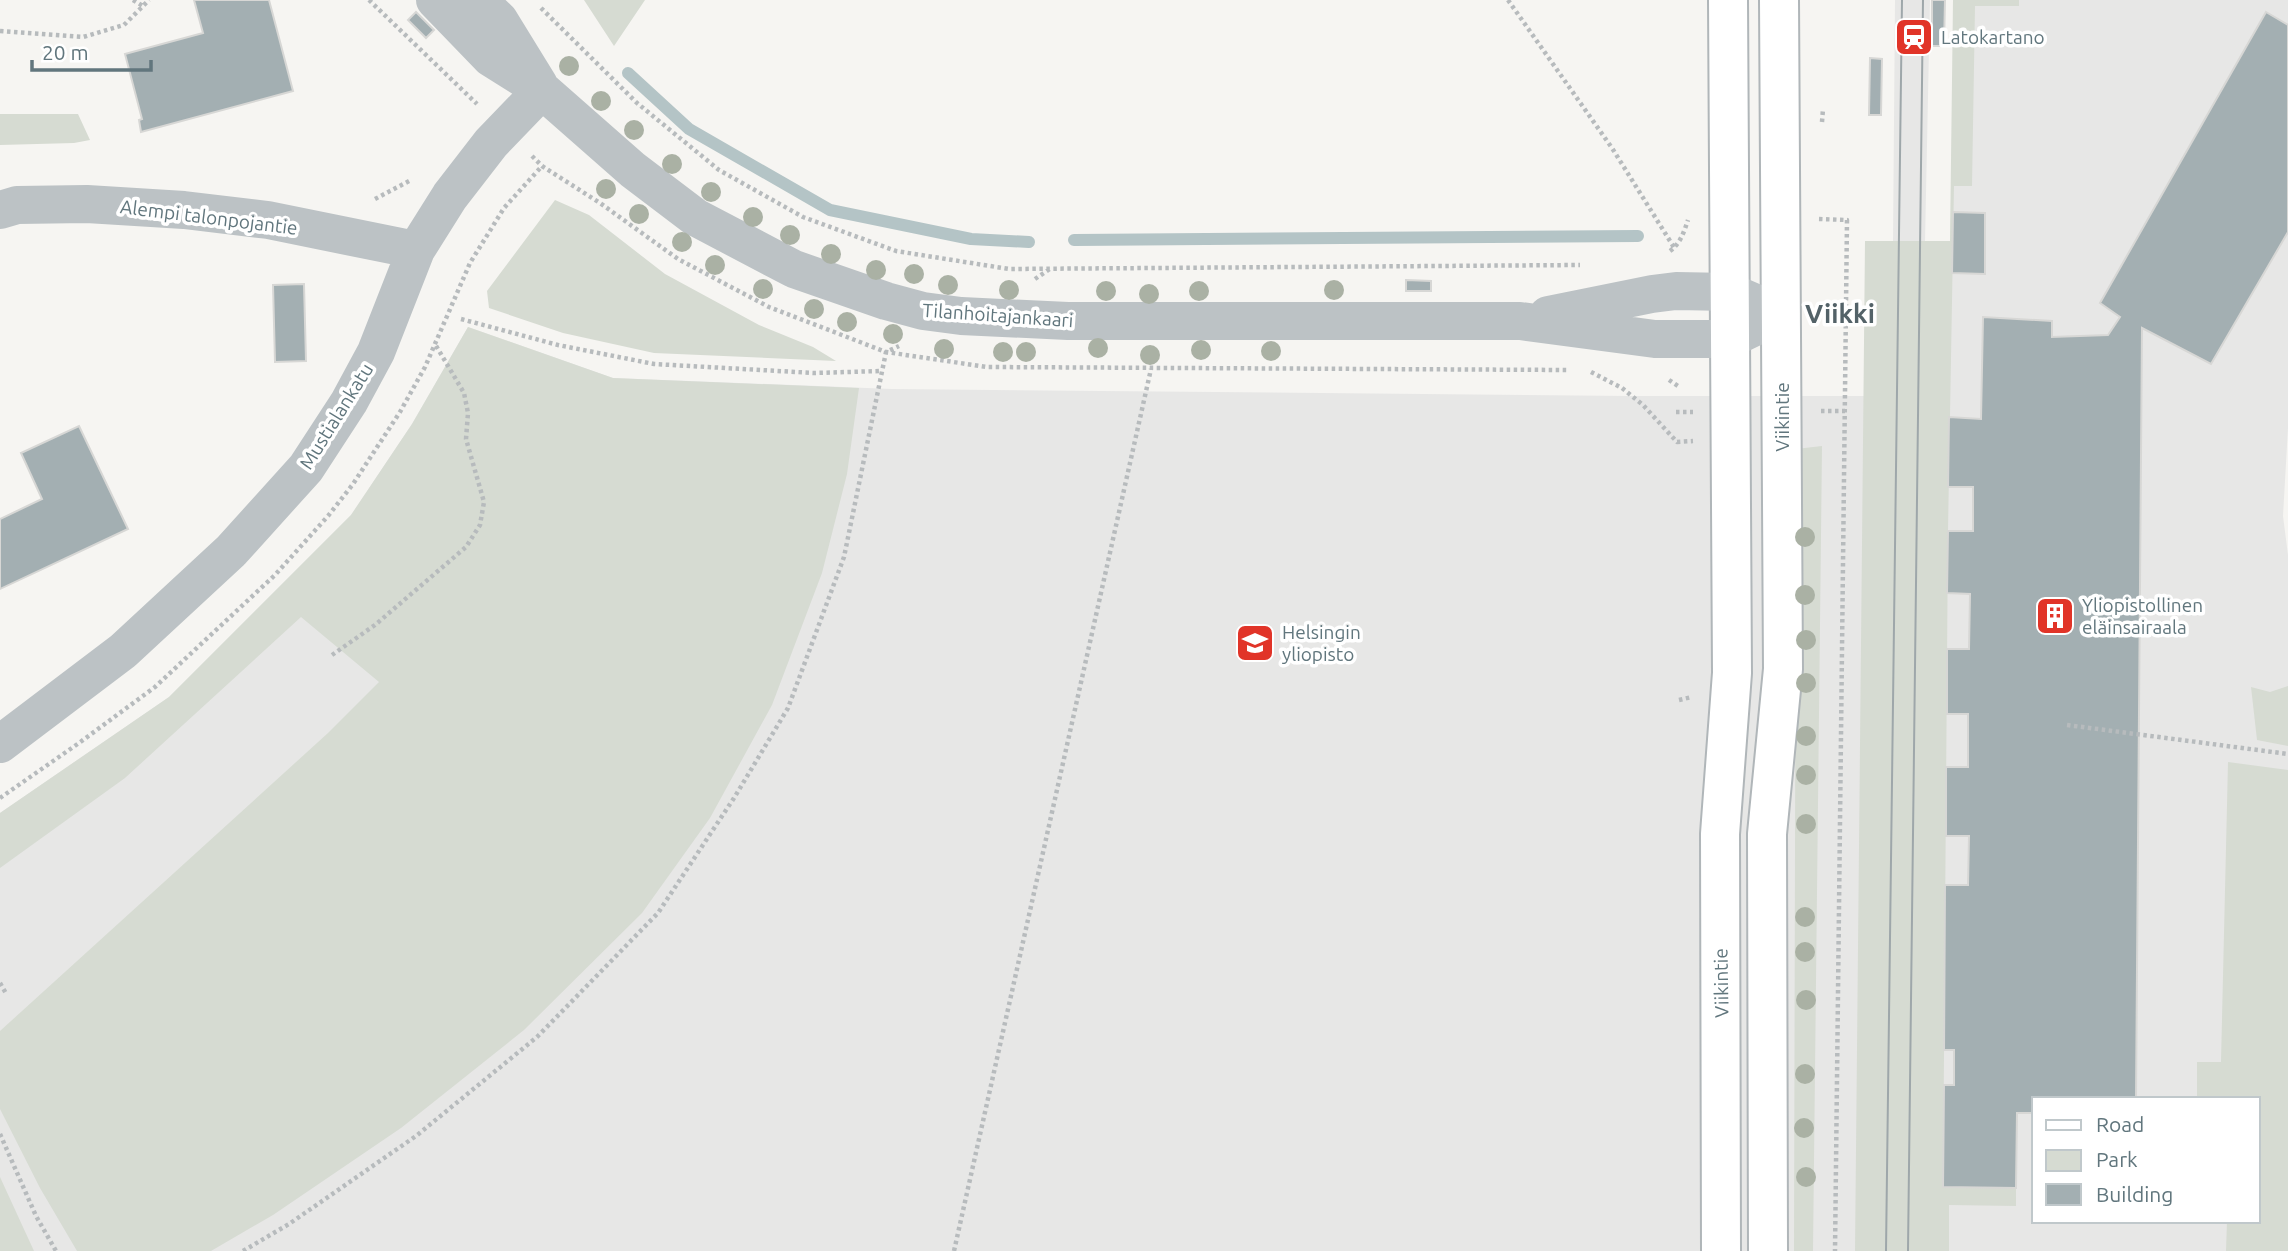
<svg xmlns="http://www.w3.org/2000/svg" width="2288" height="1251" viewBox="0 0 2288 1251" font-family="Ubuntu,sans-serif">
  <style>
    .built { fill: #e7e7e6; fill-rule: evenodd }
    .green { fill: #d6dbd2 }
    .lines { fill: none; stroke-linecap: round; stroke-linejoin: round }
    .stream { stroke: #b4c4c6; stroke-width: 12 }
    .building { fill: #a3afb2; stroke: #d7d7d5; stroke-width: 2 }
    .major-casing { stroke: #b0b6b9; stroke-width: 42 }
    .path { stroke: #b7bbbd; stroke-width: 4.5; stroke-dasharray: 3.5 3.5; stroke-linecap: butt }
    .minor { stroke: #bcc2c5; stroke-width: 38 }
    .major { stroke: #fff; stroke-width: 38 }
    .tram { stroke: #9ea7aa; stroke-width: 2 }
    .tree { fill: #aab1a4 }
    .labels { text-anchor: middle; stroke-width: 7; stroke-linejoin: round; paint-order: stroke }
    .poi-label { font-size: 19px; fill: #61767d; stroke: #fff; text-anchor: start }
    .street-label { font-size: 19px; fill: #61767d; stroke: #fff }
    .district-label { font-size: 26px; font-weight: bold; fill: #536268; stroke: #fff }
  </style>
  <rect width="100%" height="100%" fill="#f6f5f2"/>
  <!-- built -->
  <path class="built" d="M1895 0H1930L1925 242H1893Z
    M1954 0H2288V428L2283 516 2288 555V1251H0V813L169 697 351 515 412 424 468 327 613 378 892 389 1629 396H1948ZM2034 1099H2258V1221H2034Z"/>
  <!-- green -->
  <path class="green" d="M584 0H645L614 46Z
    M1953 0H2019V6H1975L1972 186H1954L1948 531 1943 1187 2016 1188V1206L1949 1205V1251H1855L1865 241H1950Z
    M0 114H78L90 140 74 143 0 145Z
    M555 200 589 215 665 274 759 325 813 347 836 361 654 353 563 333 489 308 487 291Z
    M468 327 613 378 859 388 847 474 822 573 772 705 710 818 642 913 524 1030 401 1128 273 1215 211 1251H77L40 1188 0 1109V1031L328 733 379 682 301 617 125 778 0 868V813L169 697 351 515 412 424Z
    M1822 446 1813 1251H1794L1796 449Z
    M2288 686V746L2257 740 2251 687 2270 692Z
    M2228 762 2288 770V1251H2226L2227 1221H2258V1099H2197V1062H2221Z
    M0 1177 34 1251H0Z"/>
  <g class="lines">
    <!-- stream -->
    <path class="stream" d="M628 73 689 129 830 210 971 239 1029 242
      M1074 240 1638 236"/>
  </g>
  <!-- building -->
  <path class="building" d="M194 0H269L293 91 141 132 139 120 142 119 125 54 203 33Z
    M1932 0H1945L1944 46H1932Z
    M416 12 434 30 426 38 408 20Z
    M2266 12 2288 25V232L2211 364 2142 328 2136 1099H2034V1113H2017L2016 1188 1943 1187 1944 1085H1954V1050H1944L1945 885H1968L1969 836H1946V767H1968V714H1947V649H1969L1970 594 1947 593 1948 531H1973V487H1948L1949 417 1981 419 1983 317 2052 321V337L2108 335 2120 317 2100 303Z
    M1870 58 1882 59 1881 115H1869Z
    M1953 212 1985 213V274L1952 273Z
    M1406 280 1431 281V291H1406Z
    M304 284 306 361 275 362 273 285Z
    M79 426 128 529 0 589V519L42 499 21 453Z"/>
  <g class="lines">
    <defs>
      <path id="major" d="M1721 1251 1720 834 1732 673 1728 0
        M1768 1251 1767 834 1783 669 1779 0"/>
    </defs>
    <!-- major casing -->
    <use href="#major" class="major-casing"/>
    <!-- path -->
    <path class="path" d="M133 0 143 6
      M369 0 477 104
      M1508 0 1612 148 1675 249
      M541 8 637 103 719 170 803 217 896 251 1009 269 1580 265
      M0 31 83 37 124 25 149 0
      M1822 122 1823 109
      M532 156 542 166 600 203 678 259 769 307 886 352 987 367 1567 370
      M375 199 411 180
      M1819 219 1847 220 1835 1251
      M1670 251C1680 244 1684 232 1688 220
      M1035 279 1051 268
      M461 319 558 345 654 364 814 373 881 371
      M1591 372 1622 388 1643 405 1677 442 1693 441
      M1669 380 1678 386
      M1821 411H1845
      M1676 412H1693
      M332 655 375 625 466 547 480 525 484 502 466 439 468 413 464 393 435 344
      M1679 700 1692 697
      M2067 725 2288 754
      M0 798 79 743 155 687 275 575 328 516 353 484 400 412 425 367 470 263 504 208 542 166
      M0 983 7 995
      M0 1134 36 1216 56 1251
      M243 1251 289 1224 416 1136 537 1037 658 913 734 798 788 708 844 557 886 352 899 346
      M954 1251 1151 369"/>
    <!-- minor -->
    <path class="minor" d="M435 0 491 58 542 90 633 170 695 217 794 269 886 301 923 311 961 316 1068 321H1520L1655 339H1730L1781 314
      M478 0 499 20 539 85
      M0 210 17 205 87 204 184 210 268 220 416 250
      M1548 315 1652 294 1676 291 1730 292 1760 305
      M0 744 123 651 231 551 306 468 349 402 376 352 416 250 450 196 491 143 542 90"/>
    <!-- major -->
    <use href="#major" class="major"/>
    <!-- tram -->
    <path class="tram" d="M1886 1251 1902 0
      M1908 1251 1923 0"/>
  </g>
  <!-- trees -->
  <g class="tree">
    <circle cx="569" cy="66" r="10"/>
    <circle cx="601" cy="101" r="10"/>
    <circle cx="634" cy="130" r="10"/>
    <circle cx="672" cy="164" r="10"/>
    <circle cx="606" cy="189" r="10"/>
    <circle cx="711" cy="192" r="10"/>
    <circle cx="639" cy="214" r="10"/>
    <circle cx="753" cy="217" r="10"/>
    <circle cx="790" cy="235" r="10"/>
    <circle cx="682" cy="242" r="10"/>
    <circle cx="831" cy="254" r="10"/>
    <circle cx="715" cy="265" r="10"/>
    <circle cx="876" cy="270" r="10"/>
    <circle cx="914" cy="274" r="10"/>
    <circle cx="948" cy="285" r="10"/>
    <circle cx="763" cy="289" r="10"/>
    <circle cx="1009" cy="290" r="10"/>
    <circle cx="1334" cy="290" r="10"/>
    <circle cx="1106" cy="291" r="10"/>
    <circle cx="1199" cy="291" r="10"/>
    <circle cx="1149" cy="294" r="10"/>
    <circle cx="814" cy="309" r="10"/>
    <circle cx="847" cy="322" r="10"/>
    <circle cx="893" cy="334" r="10"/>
    <circle cx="1098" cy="348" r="10"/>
    <circle cx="944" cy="349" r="10"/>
    <circle cx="1201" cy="350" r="10"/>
    <circle cx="1271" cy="351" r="10"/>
    <circle cx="1003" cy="352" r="10"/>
    <circle cx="1026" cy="352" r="10"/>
    <circle cx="1150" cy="355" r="10"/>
    <circle cx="1805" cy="537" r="10"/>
    <circle cx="1805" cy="595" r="10"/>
    <circle cx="1806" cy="640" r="10"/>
    <circle cx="1806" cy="683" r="10"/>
    <circle cx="1806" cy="736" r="10"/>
    <circle cx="1806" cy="775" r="10"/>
    <circle cx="1806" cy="824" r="10"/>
    <circle cx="1805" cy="917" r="10"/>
    <circle cx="1805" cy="952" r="10"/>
    <circle cx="1806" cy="1000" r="10"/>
    <circle cx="1805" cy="1074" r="10"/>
    <circle cx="1804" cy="1128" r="10"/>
    <circle cx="1806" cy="1177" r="10"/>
  </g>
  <!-- icons -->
  <defs>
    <symbol id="station-square" viewBox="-11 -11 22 22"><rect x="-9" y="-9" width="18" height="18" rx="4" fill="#e13428" stroke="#fff"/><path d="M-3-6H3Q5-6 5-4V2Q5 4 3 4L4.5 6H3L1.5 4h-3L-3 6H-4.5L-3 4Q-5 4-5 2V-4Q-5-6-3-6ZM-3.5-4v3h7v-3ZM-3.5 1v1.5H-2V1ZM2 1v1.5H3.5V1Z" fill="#fff"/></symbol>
    <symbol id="building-square" viewBox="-11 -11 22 22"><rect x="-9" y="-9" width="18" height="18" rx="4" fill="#e13428" stroke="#fff"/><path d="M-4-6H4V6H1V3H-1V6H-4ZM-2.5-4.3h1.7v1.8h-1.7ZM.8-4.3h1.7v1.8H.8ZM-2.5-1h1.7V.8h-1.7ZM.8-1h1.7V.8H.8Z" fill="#fff"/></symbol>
    <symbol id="university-square" viewBox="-11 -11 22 22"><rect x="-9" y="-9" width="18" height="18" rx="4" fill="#e13428" stroke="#fff"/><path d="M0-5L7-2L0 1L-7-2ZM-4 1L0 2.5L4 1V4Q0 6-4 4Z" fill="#fff"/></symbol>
  </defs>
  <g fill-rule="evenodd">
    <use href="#station-square" x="1892" y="15" width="44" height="44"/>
    <use href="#building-square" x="2033" y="594" width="44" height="44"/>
    <use href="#university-square" x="1233" y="621" width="44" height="44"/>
  </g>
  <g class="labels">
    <!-- poi labels -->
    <g class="poi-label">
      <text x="1941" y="44">Latokartano</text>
      <text x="2082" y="612">Yliopistollinen<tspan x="2082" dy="22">eläinsairaala</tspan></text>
      <text x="1282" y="639">Helsingin<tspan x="1282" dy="22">yliopisto</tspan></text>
    </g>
    <!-- street labels -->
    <g class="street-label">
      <text transform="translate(209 217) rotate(7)" y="7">Alempi talonpojantie</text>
      <text transform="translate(998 315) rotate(4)" y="7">Tilanhoitajankaari</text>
      <text transform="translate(336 416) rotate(-58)" y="7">Mustialankatu</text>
      <text transform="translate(1782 417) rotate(-90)" y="7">Viikintie</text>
      <text transform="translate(1721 983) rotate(-91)" y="7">Viikintie</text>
    </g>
    <!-- district labels -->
    <g class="district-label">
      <text x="1840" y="323">Viikki</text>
    </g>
  </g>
  <!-- legend -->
  <rect x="2032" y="1097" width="228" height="126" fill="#ffffff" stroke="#c0c8cb" stroke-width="2"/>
  <rect x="2046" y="1120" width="35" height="10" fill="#ffffff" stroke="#c0c8cb" stroke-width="2"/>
  <text x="2096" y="1132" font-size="21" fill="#61767d">Road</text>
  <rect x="2046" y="1150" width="35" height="21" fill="#d6dbd2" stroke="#c0c8cb" stroke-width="2"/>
  <text x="2096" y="1167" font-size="21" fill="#61767d">Park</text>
  <rect x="2046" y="1184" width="35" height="21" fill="#a3afb2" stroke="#c0c8cb" stroke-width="2"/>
  <text x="2096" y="1202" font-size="21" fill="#61767d">Building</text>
  <!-- scale -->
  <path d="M32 60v10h119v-10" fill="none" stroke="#61767d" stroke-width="3.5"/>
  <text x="42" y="60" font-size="21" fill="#61767d" stroke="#ffffff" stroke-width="5" paint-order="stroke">20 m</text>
</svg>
